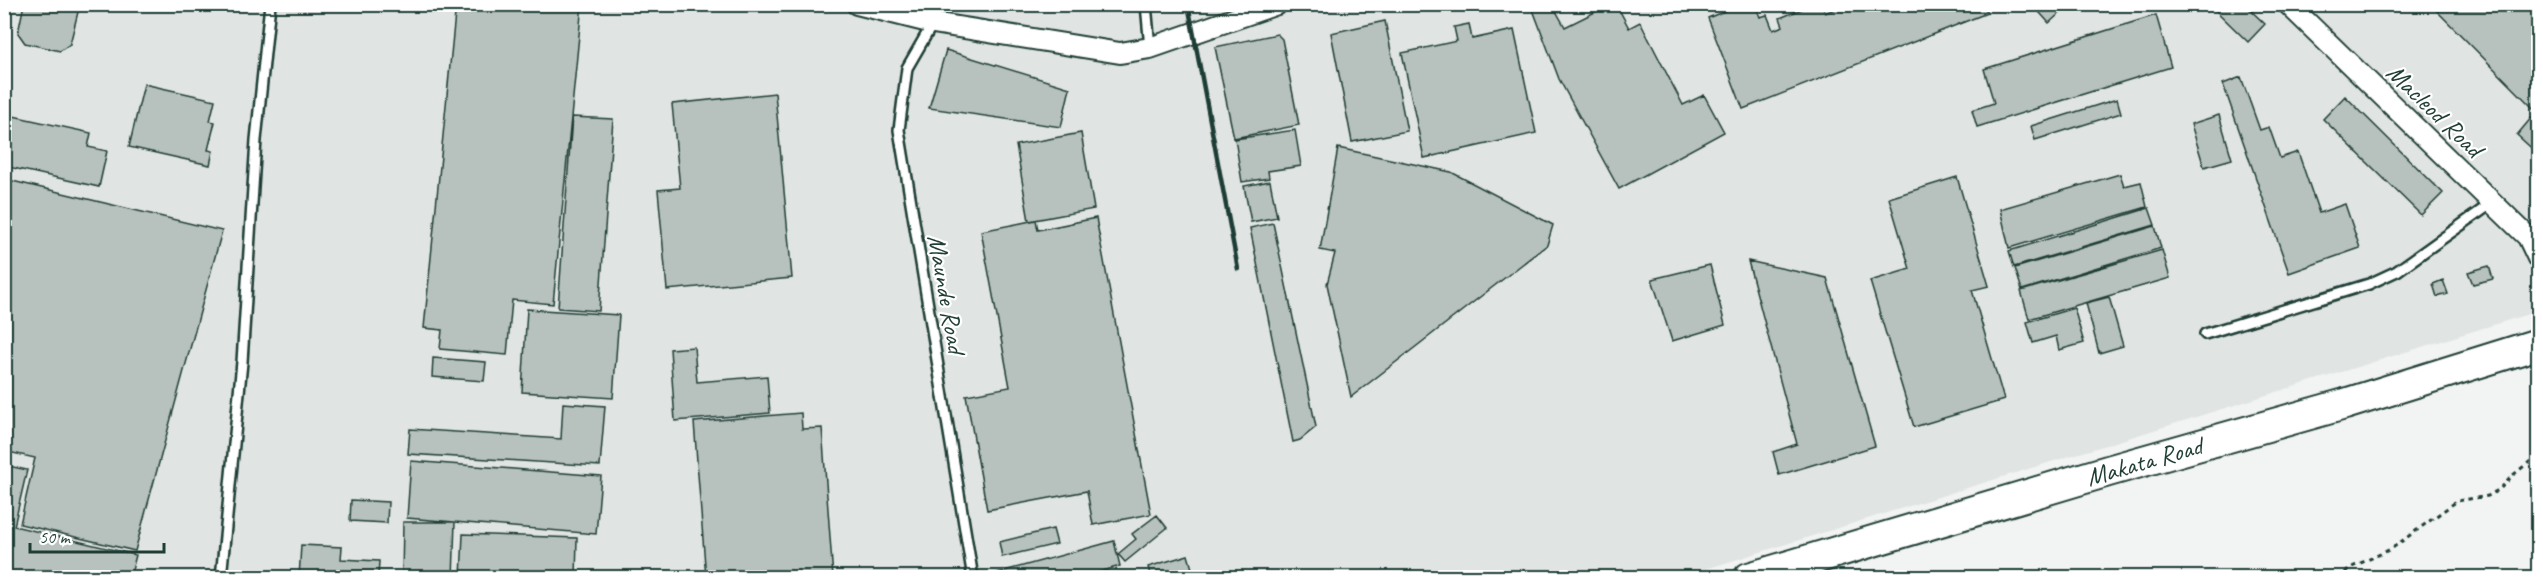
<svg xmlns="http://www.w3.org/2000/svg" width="2543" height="582" viewBox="0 0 2543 582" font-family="Caveat,sans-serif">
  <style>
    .built { fill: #e0e4e3 }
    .building { fill: #b7c1bd; stroke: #1f3d34; stroke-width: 1.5 }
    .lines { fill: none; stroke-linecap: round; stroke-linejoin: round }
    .service-casing { stroke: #1f3d34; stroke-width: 14 }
    .minor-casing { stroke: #1f3d34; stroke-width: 24 }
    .primary-casing { stroke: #1f3d34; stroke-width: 34 }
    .path { stroke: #1f3d34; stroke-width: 3; stroke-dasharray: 4.5 4.5; stroke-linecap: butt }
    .service { stroke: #fff; stroke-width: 9 }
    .minor { stroke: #fff; stroke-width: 20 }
    .primary { stroke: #fff; stroke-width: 30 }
    .rail { stroke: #1f3d34; stroke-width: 4.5 }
    .labels { text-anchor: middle; stroke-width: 4.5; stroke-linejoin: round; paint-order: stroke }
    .street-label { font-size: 26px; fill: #1f3d34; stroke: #fff }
  </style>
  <rect width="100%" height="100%" fill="#f2f3f3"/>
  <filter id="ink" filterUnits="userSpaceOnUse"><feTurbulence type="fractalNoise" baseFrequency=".0167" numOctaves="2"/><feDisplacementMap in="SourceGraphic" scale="12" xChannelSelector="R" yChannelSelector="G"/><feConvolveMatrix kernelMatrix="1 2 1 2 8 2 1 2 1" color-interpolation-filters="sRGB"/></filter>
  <g filter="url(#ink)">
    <!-- built -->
    <path class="built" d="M4 5H2538V311L1680 577H5Z"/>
    <!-- building -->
    <path class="building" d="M24 4H80L70 44 60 51 25 43 18 33Z
      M456 4H582L553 304 512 300 507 355 440 349 442 330 424 328Z
      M1537 4H1552L1565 27 1611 4H1616L1629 28 1640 22 1683 105 1704 95 1724 132 1619 189 1559 79 1532 7Z
      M1741 4H1755L1760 17 1767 15 1773 30 1783 26 1780 18 1814 4H1822L1825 13 1847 4H1984L1987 13 1743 109 1708 18Z
      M2032 4H2070L2049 23Z
      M2209 4H2244L2265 24 2248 42Z
      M2430 4H2538V113Z
      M2156 15 2171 67 1977 127 1972 110 1994 103 1984 69Z
      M1385 21 1407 131 1352 142 1331 33Z
      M1469 24 1472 39 1514 30 1536 133 1424 158 1402 53 1457 41 1454 27Z
      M1277 34 1282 39 1299 125 1234 138 1215 47Z
      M946 50 1070 88 1061 127 929 108Z
      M2241 77 2260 130 2269 127 2280 158 2298 152 2319 213 2345 204 2360 248 2289 273 2223 84Z
      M144 84 215 100 210 121 215 122 208 150 213 151 210 165 129 147Z
      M775 93 792 278 667 290 658 190 680 188 672 104Z
      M2345 96 2443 193 2421 215 2323 119Z
      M2117 99 2121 113 2035 140 2031 126Z
      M4 114 91 133 88 147 107 151 99 187 4 166Z
      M2219 115 2232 159 2204 167 2191 124Z
      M572 117 613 119 599 311 558 308Z
      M2532 117 2538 123V154L2517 135Z
      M1295 130 1301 166 1268 171 1269 178 1242 182 1235 139Z
      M1081 133 1094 209 1029 221 1016 145Z
      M1338 148 1451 172 1553 225 1547 245 1351 397 1327 284 1335 253 1320 250Z
      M2120 174 2124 186 2141 182 2147 207 2009 248 2000 209Z
      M1957 177 1989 286 1972 290 2004 400 1914 427 1870 281 1910 269 1889 198Z
      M4 179 222 231 135 551 20 524 35 458 4 451Z
      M1270 181 1277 217 1251 222 1244 186Z
      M2149 208 2155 225 2014 267 2009 251Z
      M1096 218 1151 514 1093 525 1087 491 987 510 966 395 1010 387 981 231 1036 220 1038 230Z
      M1273 223 1316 427 1300 440 1293 442 1250 228Z
      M2155 226 2161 248 2022 290 2015 268Z
      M2162 250 2170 278 2029 319 2021 291Z
      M1748 261 1827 278 1875 446 1779 475 1773 452 1797 444Z
      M1710 265 1725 325 1672 341 1652 279Z
      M2489 266 2493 279 2473 284 2468 272Z
      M2443 280 2448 294 2437 297 2433 284Z
      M2109 297 2123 346 2099 353 2086 303Z
      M2074 308 2084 343 2059 350 2056 336 2033 343 2027 322Z
      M527 309 619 315 613 398 522 392Z
      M694 347 697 382 767 376 770 413 675 421 670 349Z
      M433 358 486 362 484 381 432 377Z
      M563 403 605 406 600 466 408 454 410 429 561 439Z
      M801 413 802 429 822 428 833 578H706L694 422Z
      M411 461 601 476 596 534 407 518Z
      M4 465 27 470 14 526 136 555 130 578H4Z
      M351 500 388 502 387 523 350 521Z
      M1157 515 1167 528 1125 562 1118 554 1136 539 1132 534Z
      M403 522H455L453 578H402Z
      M1053 529 1057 544 1002 557 999 542Z
      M463 534 577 538 576 578H461Z
      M1114 541 1120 566 1079 578H998L997 573Z
      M301 545 342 547 341 559 379 561 378 578H299Z
      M1188 555 1193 572 1173 578H1151L1148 567Z"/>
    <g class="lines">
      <defs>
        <path id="service" d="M1146 4 1150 48
          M933 23 907 68 899 130 973 578
          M2205 334 2369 284 2397 271 2492 203
          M221 578 242 362 256 140 270 4"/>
        <path id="minor" d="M857 4 933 23 1120 53 1150 48 1277 4
          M2288 4 2528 237 2538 258"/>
        <path id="primary" d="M1749 578 2108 471 2345 404 2538 344"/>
      </defs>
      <!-- service casing -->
      <use href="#service" class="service-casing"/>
      <!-- minor casing -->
      <use href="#minor" class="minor-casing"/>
      <!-- primary casing -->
      <use href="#primary" class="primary-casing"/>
      <!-- path -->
      <path class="path" d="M2338 578 2350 568 2391 549 2457 501 2488 496 2500 489 2513 475 2538 455"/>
      <!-- service -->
      <use href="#service" class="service"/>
      <!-- minor -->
      <use href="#minor" class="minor"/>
      <!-- primary -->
      <use href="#primary" class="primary"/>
      <!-- rail -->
      <path class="rail" d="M1188 4 1238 269"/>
    </g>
  </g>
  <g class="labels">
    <!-- street labels -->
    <g class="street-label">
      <text transform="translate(2435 110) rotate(44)" y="9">Macleod Road</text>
      <text transform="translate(947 294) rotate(80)" y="9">Maunde Road</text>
      <text transform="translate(2144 461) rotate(-16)" y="9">Makata Road</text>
    </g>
  </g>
  <!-- margin -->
  <rect width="2543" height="582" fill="none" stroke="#fff" stroke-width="24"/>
  <rect x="12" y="12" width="2519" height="558" fill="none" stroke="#1f3d34" stroke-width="2" filter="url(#ink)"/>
  <!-- scale -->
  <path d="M30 543v9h134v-9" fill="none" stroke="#1f3d34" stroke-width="3"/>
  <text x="39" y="543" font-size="18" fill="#1f3d34" stroke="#ffffff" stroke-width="4.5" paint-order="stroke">50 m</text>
</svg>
